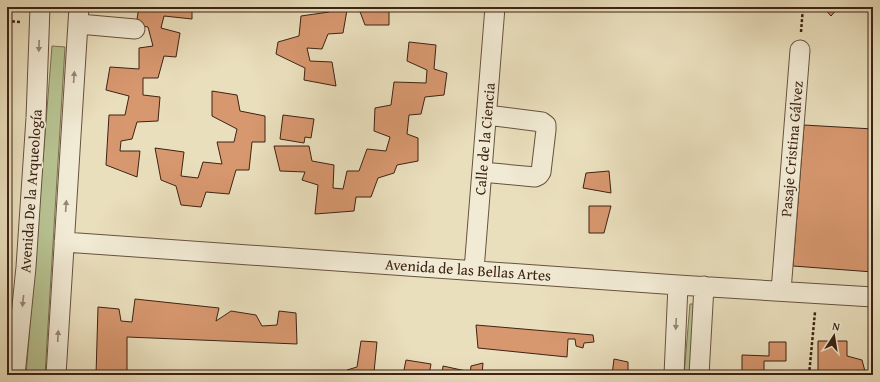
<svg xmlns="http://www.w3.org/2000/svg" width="880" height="382" viewBox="0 0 880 382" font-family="'Gentium Book Plus',serif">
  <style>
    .green { fill: #b7c190; stroke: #7a7252 }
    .building { fill: #d7976f; stroke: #3d2314 }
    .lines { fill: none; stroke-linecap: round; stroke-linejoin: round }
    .minor-casing { stroke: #68523e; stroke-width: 21 }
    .path { stroke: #3d2314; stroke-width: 2.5; stroke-dasharray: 3 2; stroke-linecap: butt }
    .minor { stroke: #f1ead4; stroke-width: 19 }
    .oneway { fill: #978674 }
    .labels { text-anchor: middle; stroke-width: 3.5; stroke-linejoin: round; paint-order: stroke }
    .street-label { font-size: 15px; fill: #3d2314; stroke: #f1ead4 }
  </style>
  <rect width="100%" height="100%" fill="#eadfbd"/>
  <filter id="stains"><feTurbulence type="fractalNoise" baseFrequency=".005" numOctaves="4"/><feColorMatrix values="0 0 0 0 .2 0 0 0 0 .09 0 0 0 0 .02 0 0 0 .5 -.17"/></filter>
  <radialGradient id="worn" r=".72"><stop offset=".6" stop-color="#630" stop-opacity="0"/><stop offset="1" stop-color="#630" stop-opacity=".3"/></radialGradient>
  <!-- green -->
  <path class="green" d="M52 46 65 47 45 375H26Z
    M690 304H697L692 375H684Z"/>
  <!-- building -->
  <path class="building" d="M139 7H192V19L164 16 161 28 180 33 176 57 164 56 158 78H143V95L160 97 158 121 137 122 132 139 121 141 120 151H140L137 177 106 165 109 115H125L129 96 106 90 110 67 139 69V48L153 46 148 27 136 25Z
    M329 7H389V25H365L359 9 347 10 343 33 328 34 322 49 307 48 310 61 332 62 336 86 304 80 305 68 276 54 278 42 299 36 301 16 329 12Z
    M823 7H839L831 16Z
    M409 42 436 45 434 69 447 73 444 95 425 97 421 114 409 115 407 134 418 138V161L397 165 394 173 378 178 371 197H356L354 211 315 214 318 185 302 180 305 172 280 171 274 146H309L312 161 334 165 333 188 343 189 347 171H359L367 149 386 151 390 137 374 131 375 108 391 105 394 82 426 83 427 70 407 61Z
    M7 47H10L7 102Z
    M212 91 237 95 240 111 265 116V142H252L249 170H236L229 194 206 192 201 207 181 205 176 186 161 180 155 148 184 152 181 176 198 178 203 162 222 164 217 142H234L237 129 212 116Z
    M283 115 314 119 311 138 305 137 304 143 280 139Z
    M804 125 873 129V272L793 266Z
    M609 171 611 193 583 188 586 173Z
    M589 206H611L604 233H589Z
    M135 299 219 308 216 321 231 311 256 315 262 326 277 325 279 311 296 313 297 344 127 337V375H96L98 307 119 309 121 321 132 322Z
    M476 325 593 335 594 342 584 343 583 348 576 346 575 339H568L567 357 478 348Z
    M361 341 377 342 374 372 370 371V375H348L347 370 357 367Z
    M818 341H847V356L862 360 866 375 818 374Z
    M769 342H786V361H764V375H742V355L769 356Z
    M614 359 628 362V375H608H612Z
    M406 360 431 364 429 375H403Z
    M483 363 482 374 498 373V375H470L471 366Z
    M443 366 466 371 465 375H442Z"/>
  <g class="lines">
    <defs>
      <path id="minor" d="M79 24 135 29
        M482 172 535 177 539 175 541 172 546 130V125L542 122 487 115
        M64 242 678 285 873 297
        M474 270 495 7
        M781 291 800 50
        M15 375 26 267 36 118 40 7
        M56 375 79 7
        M674 375 678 285
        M699 375 704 286"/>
    </defs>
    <!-- minor casing -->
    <use href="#minor" class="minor-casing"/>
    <!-- path -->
    <path class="path" d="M7 21 20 22
      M801 32 803 7
      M809 375 815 312"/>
    <!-- minor -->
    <use href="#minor" class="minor"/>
  </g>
  <!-- one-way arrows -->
  <defs><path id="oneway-solid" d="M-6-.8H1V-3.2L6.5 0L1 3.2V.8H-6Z"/></defs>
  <g class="oneway">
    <use href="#oneway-solid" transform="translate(39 46) rotate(92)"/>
    <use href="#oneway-solid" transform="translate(74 77) rotate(-86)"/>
    <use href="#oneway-solid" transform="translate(66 206) rotate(-86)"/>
    <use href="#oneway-solid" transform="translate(23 301) rotate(96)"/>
    <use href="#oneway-solid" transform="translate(676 324) rotate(93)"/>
    <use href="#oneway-solid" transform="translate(58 336) rotate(-87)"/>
  </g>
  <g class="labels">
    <!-- street labels -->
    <g class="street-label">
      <text transform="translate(485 139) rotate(-85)" y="5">Calle de la Ciencia</text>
      <text transform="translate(792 149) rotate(-85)" y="5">Pasaje Cristina Gálvez</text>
      <text transform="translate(31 191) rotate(-86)" y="5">Avenida De la Arqueología</text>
      <text transform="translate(468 270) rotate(4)" y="5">Avenida de las Bellas Artes</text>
    </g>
  </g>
  <!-- margin -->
  <rect width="880" height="382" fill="none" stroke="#eadfbd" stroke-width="24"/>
  <rect x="8" y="8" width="864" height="366" fill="none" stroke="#3d2314" stroke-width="2"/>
  <rect x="12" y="12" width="856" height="358" fill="none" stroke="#3d2314"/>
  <!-- north arrow -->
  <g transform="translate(834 336) rotate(12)" stroke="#f1ead4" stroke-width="3" paint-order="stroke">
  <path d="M0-3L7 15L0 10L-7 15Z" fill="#3d2314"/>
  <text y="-6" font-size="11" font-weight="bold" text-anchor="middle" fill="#3d2314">N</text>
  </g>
  <rect width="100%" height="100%" filter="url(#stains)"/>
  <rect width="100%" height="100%" fill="url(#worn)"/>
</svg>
